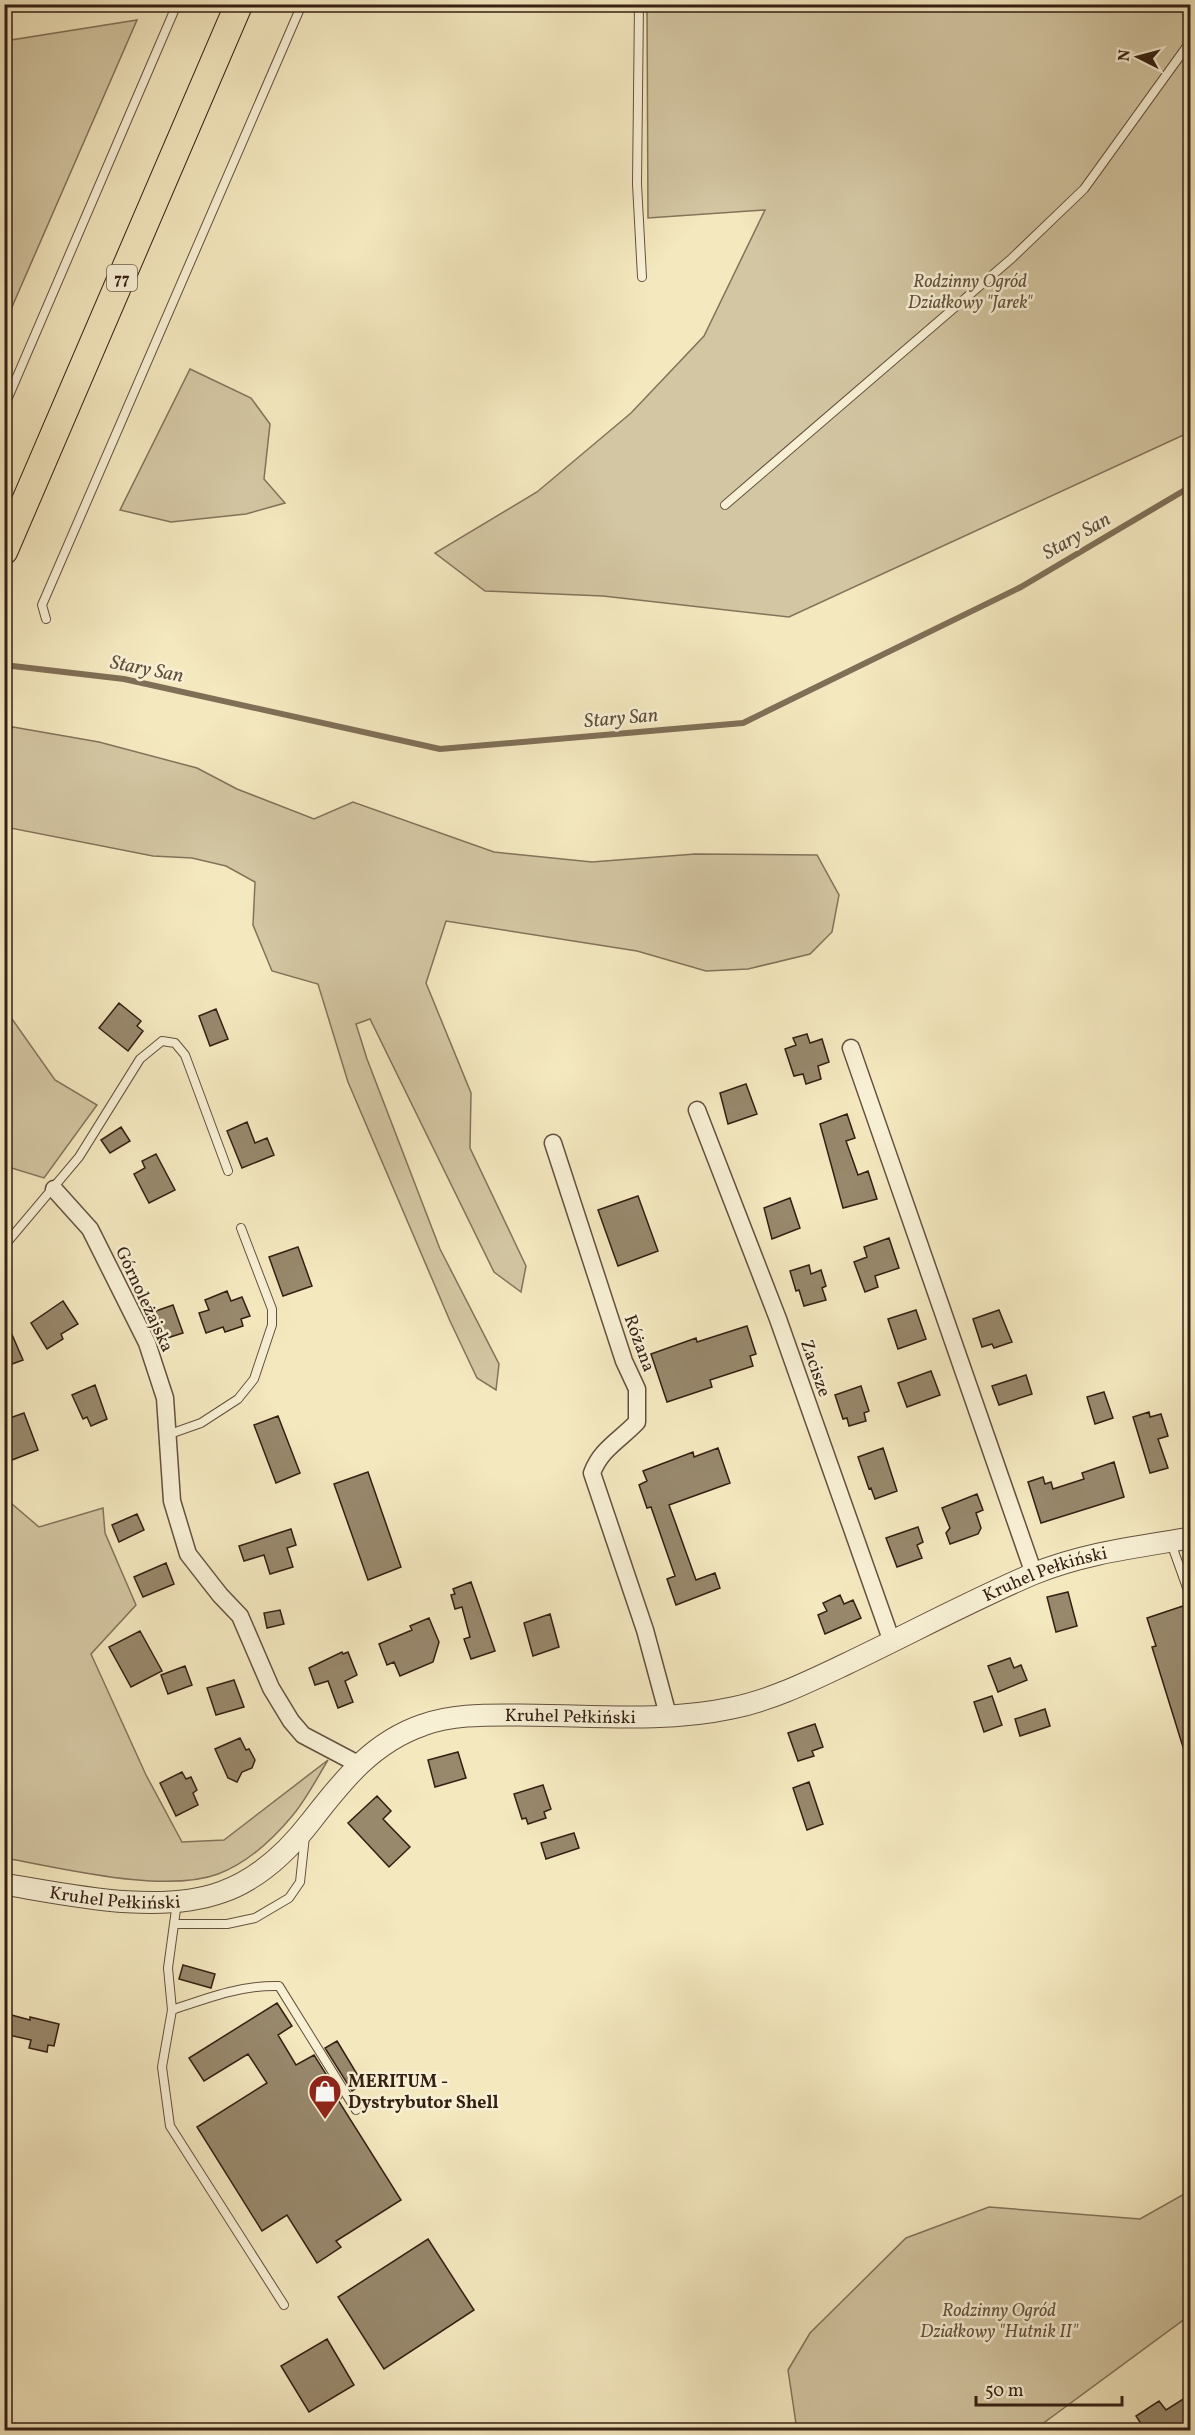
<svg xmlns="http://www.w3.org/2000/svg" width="1195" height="2435" viewBox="0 0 1195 2435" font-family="Vollkorn,serif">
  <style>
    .green { fill: #d3c6a2; stroke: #84725a; stroke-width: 1.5 }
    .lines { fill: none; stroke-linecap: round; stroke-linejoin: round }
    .stream { stroke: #806f57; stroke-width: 6 }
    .building { fill: #98886c; stroke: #341f13; stroke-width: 1.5 }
    .service-casing { stroke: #64513e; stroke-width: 10 }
    .minor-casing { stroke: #64513e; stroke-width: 19 }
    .tertiary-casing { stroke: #64513e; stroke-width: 23 }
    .primary-casing { stroke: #341f13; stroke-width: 29 }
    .service { stroke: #f8f0d5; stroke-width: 8 }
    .minor { stroke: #f8f0d5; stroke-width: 16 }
    .tertiary { stroke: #f8f0d5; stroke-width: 21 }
    .primary { stroke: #f4e8bf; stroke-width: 27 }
    .labels { text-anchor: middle; stroke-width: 5; stroke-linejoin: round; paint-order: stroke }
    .shield { fill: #f8f0d5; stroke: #6f5e4d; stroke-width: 1.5 }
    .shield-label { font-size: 16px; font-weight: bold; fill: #341f13 }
    .park-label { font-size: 18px; font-style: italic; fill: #64513e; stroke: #f8f0d5 }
    .street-label { font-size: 18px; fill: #341f13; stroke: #f8f0d5 }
    .poi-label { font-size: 18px; font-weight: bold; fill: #341f13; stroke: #f8f0d5; text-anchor: start }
    .water-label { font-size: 20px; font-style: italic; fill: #604e3b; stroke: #f8f0d5 }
  </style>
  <rect width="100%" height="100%" fill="#f4e8bf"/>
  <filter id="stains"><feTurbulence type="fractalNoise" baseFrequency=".00333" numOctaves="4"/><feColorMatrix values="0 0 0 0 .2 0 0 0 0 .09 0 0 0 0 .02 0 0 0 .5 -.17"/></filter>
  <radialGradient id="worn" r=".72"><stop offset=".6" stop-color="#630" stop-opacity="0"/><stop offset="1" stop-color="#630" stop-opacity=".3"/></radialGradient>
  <!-- green -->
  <path class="green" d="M647 5H1190V432L789 617 603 596 485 591 435 553 537 492 631 413 704 336 765 210 648 218Z
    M137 20 5 323V41Z
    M190 369 251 398 270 424 264 479 285 503 246 514 171 522 120 510Z
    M13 727 99 742 197 768 237 789 314 819 353 802 494 852 592 862 695 854 817 855 839 895 832 932 810 954 748 969 706 971 637 951 446 921 426 983 471 1093 470 1148 526 1266 521 1292 494 1272 370 1019 356 1024 367 1059 440 1249 499 1364 496 1390 477 1378 450 1321 348 1082 318 984 272 971 253 925 255 882 226 866 192 858 153 856 5 827V732Z
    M5 1009 55 1080 97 1105 44 1178 5 1166Z
    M5 1498 39 1527 103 1508 105 1533 136 1605 91 1654 146 1775 182 1842 224 1840 328 1760C317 1778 307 1798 293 1815 274 1838 247 1863 218 1874 164 1894 62 1868 5 1858Z
    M1186 2193 1190 2200V2315L1034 2430H797L788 2370 810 2333 906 2238 989 2207 1140 2219Z"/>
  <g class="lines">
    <!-- stream -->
    <path class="stream" d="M4 665 124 679 440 749 743 723 1021 587 1190 487"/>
  </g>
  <!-- building -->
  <path class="building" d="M119 1003 141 1021 137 1026 143 1031 128 1051 99 1028Z
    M216 1009 228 1039 210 1046 199 1016Z
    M807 1034 810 1043 822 1039 829 1062 818 1066 821 1079 806 1084 803 1074 794 1076 785 1049 796 1045 793 1038Z
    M746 1084 757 1114 728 1124 720 1093Z
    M847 1114 855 1138 846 1141 858 1175 868 1171 877 1199 843 1208 820 1124Z
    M247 1122 255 1143 267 1138 274 1155 242 1168 227 1131Z
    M121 1127 130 1141 110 1153 101 1140Z
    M156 1154 175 1190 149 1203 134 1174 145 1168 142 1161Z
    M638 1196 658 1251 618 1266 598 1210Z
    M790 1198 800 1228 772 1239 764 1208Z
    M889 1238 899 1268 875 1276 878 1287 865 1292 854 1262 867 1257 864 1247Z
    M298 1247 312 1286 283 1296 269 1257Z
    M809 1265 811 1274 821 1270 826 1286 822 1288 826 1300 804 1306 799 1290 796 1291 790 1271Z
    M227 1291 231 1301 242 1297 250 1316 241 1319 243 1326 225 1332 223 1327 206 1333 199 1313 209 1310 205 1300Z
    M63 1301 78 1324 61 1334 63 1339 47 1349 31 1323Z
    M173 1305 183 1333 164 1339 153 1312Z
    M916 1310 926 1339 898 1349 888 1319Z
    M999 1310 1012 1342 994 1348 992 1344 982 1347 973 1319Z
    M4 1316 23 1360 4 1367Z
    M747 1326 756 1354 750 1356 753 1366 710 1380 712 1387 667 1402 651 1354 696 1338 697 1342Z
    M931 1371 940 1395 907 1407 898 1383Z
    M1026 1375 1032 1394 999 1405 992 1386Z
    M95 1385 107 1419 91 1426 87 1417 83 1419 72 1395Z
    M861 1386 869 1411 864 1413 866 1421 849 1426 847 1418 843 1419 835 1395Z
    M1104 1392 1113 1418 1095 1424 1087 1397Z
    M1149 1412 1150 1417 1161 1414 1168 1436 1158 1439 1168 1468 1150 1473 1133 1417Z
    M24 1413 38 1450 12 1460 4 1441V1420Z
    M278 1416 300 1473 276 1483 254 1425Z
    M718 1448 730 1483 669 1505 696 1580 715 1573 720 1588 676 1605 667 1579 675 1576 651 1507 647 1508 639 1485 647 1481 643 1471 693 1452 694 1457Z
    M883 1448 897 1491 875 1499 871 1488 869 1489 858 1457Z
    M1114 1462 1124 1497 1041 1523 1028 1482 1043 1477 1045 1484 1051 1482 1053 1489 1084 1479 1082 1473Z
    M368 1472 401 1567 368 1580 334 1484Z
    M977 1494 983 1510 976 1513 981 1528 978 1534 950 1544 946 1533 950 1528 942 1508Z
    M137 1514 144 1530 119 1542 112 1525Z
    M918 1527 923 1542 917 1545 922 1558 897 1567 886 1538Z
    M291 1529 296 1545 287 1548 293 1567 270 1574 264 1555 244 1561 239 1546Z
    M166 1563 174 1584 143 1597 134 1577Z
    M471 1582 495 1651 471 1659 464 1639 470 1637 462 1607 455 1609 451 1595 455 1594 453 1589Z
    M1068 1592 1077 1626 1056 1632 1047 1597Z
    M840 1595 844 1604 853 1600 861 1618 825 1634 818 1615 827 1611 823 1603Z
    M1183 1606 1191 1629V1760H1187L1152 1647 1156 1646 1147 1618Z
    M280 1610 284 1624 267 1628 264 1613Z
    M550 1614 559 1647 533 1656 524 1623Z
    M429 1618 439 1642 433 1662 400 1676 394 1662 387 1665 379 1644 412 1630 410 1626Z
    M140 1631 162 1671 131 1687 109 1647Z
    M342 1652 343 1654 348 1652 357 1675 345 1681 353 1702 338 1708 328 1681 315 1685 309 1668Z
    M1010 1658 1014 1668 1021 1665 1027 1680 998 1692 988 1666Z
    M185 1666 192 1685 168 1694 161 1675Z
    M234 1680 244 1707 216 1715 207 1688Z
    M992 1696 1002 1725 984 1732 974 1702Z
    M1045 1709 1050 1726 1020 1736 1015 1719Z
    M815 1724 823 1747 812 1751 814 1756 798 1761 788 1733Z
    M240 1738 246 1750 249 1749 255 1760 252 1768 242 1772 237 1782 228 1778 215 1749Z
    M458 1752 466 1778 435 1787 428 1760Z
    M182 1772 186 1779 191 1777 197 1790 193 1793 198 1805 176 1816 160 1783Z
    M809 1782 823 1824 807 1830 793 1788Z
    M543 1785 551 1809 544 1812 546 1818 528 1824 526 1818 522 1819 514 1794Z
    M377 1796 391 1811 383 1819 410 1847 389 1867 348 1823Z
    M574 1833 579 1848 546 1859 541 1843Z
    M183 1965 215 1974 211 1988 179 1979Z
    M277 2003 292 2026 278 2035 296 2065 314 2055 341 2098 338 2100 401 2200 336 2241 341 2247 317 2263 287 2215 262 2231 197 2127 267 2083 248 2054 204 2081 189 2058Z
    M4 2013 30 2020V2017L59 2024 54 2046 48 2045 47 2052 29 2048 31 2040 4 2034Z
    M337 2041 363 2084 352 2091 325 2048Z
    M428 2239 474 2310 384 2369 338 2297Z
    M327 2339 354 2385 309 2412 281 2366Z
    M1191 2394V2430H1145L1136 2416 1159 2401 1166 2410Z"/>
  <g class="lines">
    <defs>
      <path id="service" d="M639 4 637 184 642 277
        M4 407 177 4
        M725 505 1011 259 1084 189 1190 42
        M46 619 42 605 302 4
        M4 1246 79 1157 140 1059 162 1041 175 1043 185 1055 228 1171
        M167 1435 201 1423 238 1399 254 1379 272 1325V1309L241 1228
        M1171 1543 1190 1596
        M177 1902 174 1924H227L255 1918 289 1898 300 1882 305 1836
        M174 1924 168 1968 172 2010 162 2067 170 2126 284 2305
        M172 2010C207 1998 241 1985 279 1986L356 2110"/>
      <path id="minor" d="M851 1048 1034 1574
        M697 1110 778 1319 892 1642
        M553 1143 624 1361 637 1389V1422C620 1440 601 1449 592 1473L645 1630 668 1715
        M54 1189 90 1229 147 1343 165 1398 172 1501 188 1554 220 1595 240 1616 271 1688 291 1721 303 1735 358 1764"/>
      <g id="tertiary">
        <path id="s1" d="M4 1884C70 1895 159 1915 222 1892 259 1879 289 1850 312 1820 343 1780 373 1742 423 1725 453 1714 487 1715 519 1715 589 1715 663 1723 732 1708 772 1700 810 1681 846 1664 909 1634 970 1601 1033 1574 1084 1553 1137 1547 1190 1538"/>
      </g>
      <path id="primary" d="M4 551 239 4"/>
    </defs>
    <!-- service casing -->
    <use href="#service" class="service-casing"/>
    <!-- minor casing -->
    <use href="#minor" class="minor-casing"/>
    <!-- tertiary casing -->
    <use href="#tertiary" class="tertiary-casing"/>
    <!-- primary casing -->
    <use href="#primary" class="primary-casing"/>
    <!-- service -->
    <use href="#service" class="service"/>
    <!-- minor -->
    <use href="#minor" class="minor"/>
    <!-- tertiary -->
    <use href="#tertiary" class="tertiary"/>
    <!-- primary -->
    <use href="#primary" class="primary"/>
  </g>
  <!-- icons -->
  <defs>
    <symbol id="shop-pin" viewBox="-11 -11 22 30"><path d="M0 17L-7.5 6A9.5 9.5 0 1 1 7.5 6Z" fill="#8f2418" stroke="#f8f0d5"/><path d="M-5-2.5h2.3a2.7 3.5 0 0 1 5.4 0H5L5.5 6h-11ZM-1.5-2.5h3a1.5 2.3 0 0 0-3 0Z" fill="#fff"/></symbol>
  </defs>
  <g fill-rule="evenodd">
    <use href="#shop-pin" x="306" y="2072" width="38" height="52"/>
  </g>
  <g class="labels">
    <!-- shield labels -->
    <rect class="shield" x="107" y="265" width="30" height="26" rx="4.5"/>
    <g class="shield-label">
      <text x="122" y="284">77</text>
    </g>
    <!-- park labels -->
    <g class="park-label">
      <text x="970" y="287">Rodzinny Ogród<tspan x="970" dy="21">Działkowy "Jarek"</tspan></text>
      <text x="999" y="2316">Rodzinny Ogród<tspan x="999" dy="21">Działkowy "Hutnik II"</tspan></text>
    </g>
    <!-- street labels -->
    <g class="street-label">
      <text transform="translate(145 1299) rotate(65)" y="6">Górnoleżajska</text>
      <text transform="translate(640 1343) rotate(70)" y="6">Różana</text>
      <text transform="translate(816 1368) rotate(71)" y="6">Zacisze</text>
      <text dy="6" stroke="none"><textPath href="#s1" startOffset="1138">Kruhel Pełkiński</textPath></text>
      <text dy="6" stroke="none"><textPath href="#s1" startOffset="634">Kruhel Pełkiński</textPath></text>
      <text dy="6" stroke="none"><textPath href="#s1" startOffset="112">Kruhel Pełkiński</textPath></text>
    </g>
    <!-- poi labels -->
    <g class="poi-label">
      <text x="348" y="2087">MERITUM -<tspan x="348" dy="21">Dystrybutor Shell</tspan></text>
    </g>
    <!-- water labels -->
    <g class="water-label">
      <text transform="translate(1076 535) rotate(-30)" y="7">Stary San</text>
      <text transform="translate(147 668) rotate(11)" y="7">Stary San</text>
      <text transform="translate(621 717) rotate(-5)" y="7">Stary San</text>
    </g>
  </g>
  <!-- margin -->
  <rect width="1195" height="2435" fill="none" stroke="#f4e8bf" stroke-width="24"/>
  <rect x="6" y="6" width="1183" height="2423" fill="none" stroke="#341f13" stroke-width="3"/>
  <rect x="12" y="12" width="1171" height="2411" fill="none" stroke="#341f13" stroke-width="1.5"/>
  <!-- north arrow -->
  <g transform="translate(1138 57) rotate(276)" stroke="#f8f0d5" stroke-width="4.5" paint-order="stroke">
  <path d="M0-4.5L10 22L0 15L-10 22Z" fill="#341f13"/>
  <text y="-9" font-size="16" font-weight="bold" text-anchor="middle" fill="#341f13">N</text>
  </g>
  <!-- scale -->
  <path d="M976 2396v9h146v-9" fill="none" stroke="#341f13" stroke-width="3"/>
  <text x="985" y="2396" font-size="18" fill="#341f13" stroke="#f8f0d5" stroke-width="4.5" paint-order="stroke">50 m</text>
  <rect width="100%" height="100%" filter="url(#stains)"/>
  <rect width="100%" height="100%" fill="url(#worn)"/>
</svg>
